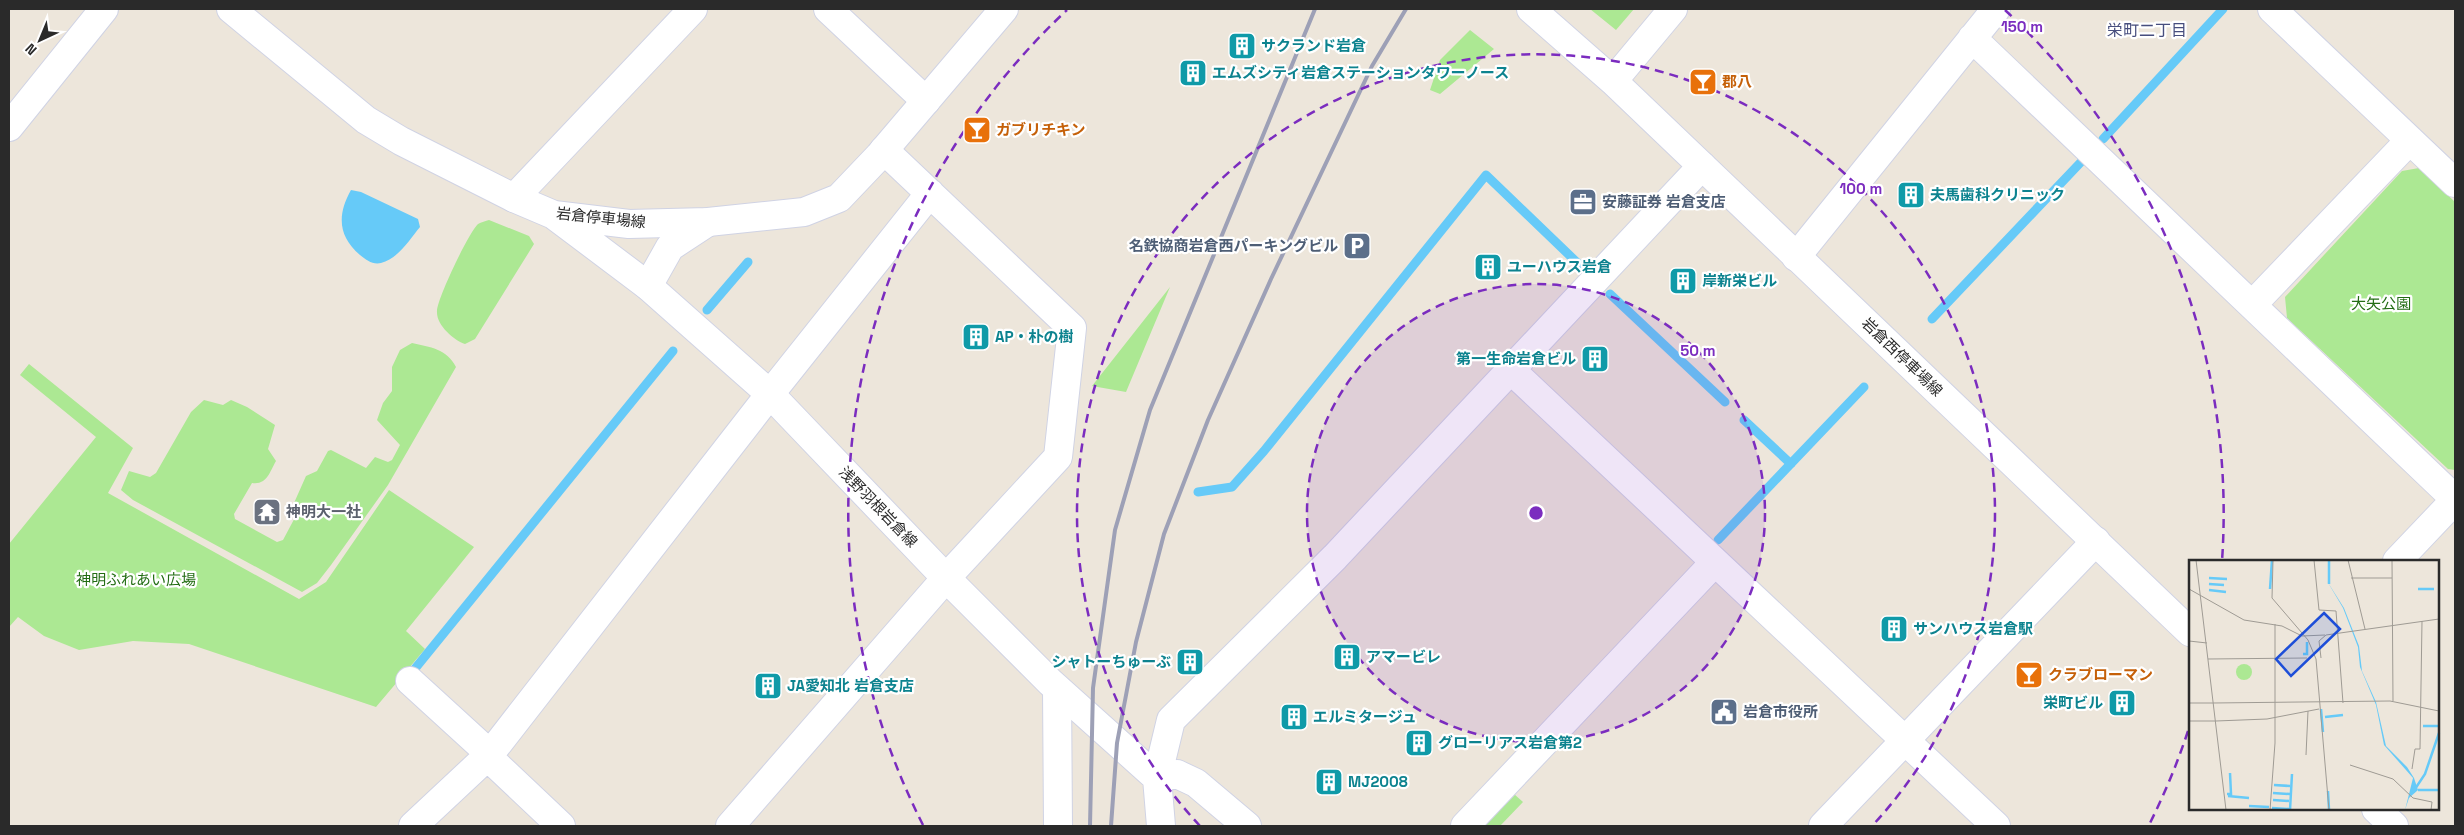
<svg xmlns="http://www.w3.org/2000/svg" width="2464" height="835" viewBox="0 0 2464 835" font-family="'Space Grotesk','Noto Sans JP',sans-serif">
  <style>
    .green { fill: #ace893 }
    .water { fill: #66caf8 }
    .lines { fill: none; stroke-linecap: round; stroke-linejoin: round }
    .stream { stroke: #66caf8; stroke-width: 9 }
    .street-casing { stroke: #d0d3e4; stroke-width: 30 }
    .secondary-casing { stroke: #d0d3e4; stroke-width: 30 }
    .street { stroke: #fff; stroke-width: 28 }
    .secondary { stroke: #fff; stroke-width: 28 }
    .rail { stroke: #9da0b6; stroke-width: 4 }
    .ring { fill: none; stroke: #7b2cbf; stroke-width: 2.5; stroke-dasharray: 9 6 }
    .labels { text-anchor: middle; stroke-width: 4.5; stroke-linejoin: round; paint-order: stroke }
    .culture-label { font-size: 15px; font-weight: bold; fill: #0d838f; stroke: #fff; text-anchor: start }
    .food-label { font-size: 15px; font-weight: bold; fill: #c56008; stroke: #fff; text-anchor: start }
    .service-label { font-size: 15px; font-weight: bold; fill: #4e5e75; stroke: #fff; text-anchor: start }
    .street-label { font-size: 15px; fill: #2a2a2a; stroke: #fff }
    .park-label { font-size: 15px; fill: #236d14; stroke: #fff }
    .worship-label { font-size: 15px; font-weight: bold; fill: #5b616d; stroke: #fff; text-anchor: start }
    .neighbourhood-label { font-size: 16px; fill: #474e7e; stroke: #fff }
    .inset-river { fill: none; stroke: #66caf8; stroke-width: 2.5 }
    .inset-road { fill: none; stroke: #9f9b94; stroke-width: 1 }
    .view { fill: #1d4ed8; fill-opacity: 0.15; stroke: #1d4ed8; stroke-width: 2.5 }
    .inset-edge { fill: none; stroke: #2a2a2a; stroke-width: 2.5 }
    .centre { fill: #7b2cbf; stroke: #fff; stroke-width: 2.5 }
    .ring-label { font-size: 15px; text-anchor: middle; font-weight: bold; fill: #7b2cbf; stroke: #fff; stroke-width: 4.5; stroke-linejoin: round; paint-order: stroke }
  </style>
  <rect width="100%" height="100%" fill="#ede6db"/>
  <!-- green -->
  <path class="green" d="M1590 9H1634L1616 30Z
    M1470 30 1494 49 1440 94 1430 90 1440 60Z
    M2419 168 2455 202V470L2448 469 2287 318 2285 297 2402 171Z
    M489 220 529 236 534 244 475 339 465 344C454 340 436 325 437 311 437 299 469 232 478 224 481 222 486 221 489 220Z
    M1170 287 1126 392 1092 386Z
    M412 343C430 347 447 349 456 367L388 485 331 565 317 583 302 592 133 500 121 490 129 471 150 477 156 473 191 412 204 400 223 405 231 400 247 407 275 425 268 449 276 461C269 473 267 485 252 483L234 514 235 519 277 542 283 540 299 510 294 503 306 476 317 471 328 451 331 450 366 468 375 457 388 462 392 460 400 445 377 420 383 403 392 391V367L400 350Z
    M29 364 133 448 108 493 299 599 326 582 389 490 474 547 406 631 425 649 376 707 189 644 133 641 79 650 44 636 18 617 9 627V544L96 437 20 375Z
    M1514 794 1523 802 1500 826H1484Z"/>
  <!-- water -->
  <path class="water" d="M351 190 361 192 418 219 420 227C410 239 398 259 381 263 373 265 366 260 360 255 338 236 337 215 351 190Z"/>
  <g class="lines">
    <!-- stream -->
    <path class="stream" d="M2103 139 2223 9
      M1610 294 1725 402
      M707 310 748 262
      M1932 319 2081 162
      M1744 420 1791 464
      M1198 492 1232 487 1264 451 1486 175 1589 274
      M1718 540 1864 387
      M409 676 673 351"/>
    <defs>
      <path id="street" d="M828 9 926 101
        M2272 9 2455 183
        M1972 38 2455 499
        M514 198 693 9
        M1796 257 1996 9
        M648 286 670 247 708 222
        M2252 305 2410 140
        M1511 370 1996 826
        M2397 561 2455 500
        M410 681 490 754
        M1057 689 1058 826
        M488 757 561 826
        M413 826 490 754 770 394 930 193
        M730 826 946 578 1058 457 1072 328 884 150
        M1247 826 1196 783 1177 774 1157 778 1171 720 1335 557 1702 166
        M1465 826 1715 562
        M1823 826 2096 541"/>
      <path id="secondary" d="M231 9 366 120 401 141 514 198 554 215 629 224 708 222 804 212 839 198 879 156 1004 9
        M1531 9 1613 81 2190 632
        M1613 81 1673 9
        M9 127 104 9
        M555 216 648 286 770 394 946 578 1050 682 1157 778 1161 826
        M2376 809 2394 826"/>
    </defs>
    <!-- street casing -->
    <use href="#street" class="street-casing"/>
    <!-- secondary casing -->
    <use href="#secondary" class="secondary-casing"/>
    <!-- street -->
    <use href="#street" class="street"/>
    <!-- secondary -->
    <use href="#secondary" class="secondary"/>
    <!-- rail -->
    <path class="rail" d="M1090 826 1093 688 1115 530 1150 410 1315 9
      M1111 826 1117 743 1136 642 1164 534 1208 420 1271 279 1372 66 1406 9"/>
  </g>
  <!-- distance rings -->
  <circle cx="1536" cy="513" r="229" fill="#7b2cbf" fill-opacity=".12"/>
  <g class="ring">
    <circle cx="1536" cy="513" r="229"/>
    <path d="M1200 826A459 459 0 1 1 1872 826"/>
    <path d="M2188 731A688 688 0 0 1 2149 825M923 825A688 688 0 0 1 1067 10M2005 10A688 688 0 0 1 2222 561"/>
  </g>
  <!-- icons -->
  <defs>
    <symbol id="building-square" viewBox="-11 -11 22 22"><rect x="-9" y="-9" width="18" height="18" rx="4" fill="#0f9aa8" stroke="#fff"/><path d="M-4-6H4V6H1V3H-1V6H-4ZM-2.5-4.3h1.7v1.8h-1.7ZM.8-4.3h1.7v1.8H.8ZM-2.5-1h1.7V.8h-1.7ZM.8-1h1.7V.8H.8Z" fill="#fff"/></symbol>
    <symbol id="bar-square" viewBox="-11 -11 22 22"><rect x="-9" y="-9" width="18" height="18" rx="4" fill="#e8710a" stroke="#fff"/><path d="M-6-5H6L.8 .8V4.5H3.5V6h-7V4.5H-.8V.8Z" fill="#fff"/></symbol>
    <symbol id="office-square" viewBox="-11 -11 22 22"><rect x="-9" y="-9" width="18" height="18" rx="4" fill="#5c6f8a" stroke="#fff"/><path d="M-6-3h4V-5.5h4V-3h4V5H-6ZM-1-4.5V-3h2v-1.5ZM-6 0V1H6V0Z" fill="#fff"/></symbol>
    <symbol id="parking-square" viewBox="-11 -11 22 22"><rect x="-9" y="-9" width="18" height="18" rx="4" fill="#5c6f8a" stroke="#fff"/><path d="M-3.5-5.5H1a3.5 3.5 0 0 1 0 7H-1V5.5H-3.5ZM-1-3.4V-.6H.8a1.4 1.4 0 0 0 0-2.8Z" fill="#fff"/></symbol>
    <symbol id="temple-square" viewBox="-11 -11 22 22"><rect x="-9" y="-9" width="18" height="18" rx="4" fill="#6b7280" stroke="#fff"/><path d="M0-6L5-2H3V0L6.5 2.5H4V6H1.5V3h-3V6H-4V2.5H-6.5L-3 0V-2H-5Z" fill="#fff"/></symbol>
    <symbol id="civic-square" viewBox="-11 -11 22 22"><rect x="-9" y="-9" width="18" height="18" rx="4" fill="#5c6f8a" stroke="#fff"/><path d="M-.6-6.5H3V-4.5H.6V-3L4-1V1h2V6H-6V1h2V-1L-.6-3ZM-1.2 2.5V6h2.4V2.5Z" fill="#fff"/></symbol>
  </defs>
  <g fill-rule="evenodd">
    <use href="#building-square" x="1226" y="30" width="32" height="32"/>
    <use href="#building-square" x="1177" y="57" width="32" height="32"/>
    <use href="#bar-square" x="1687" y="66" width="32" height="32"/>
    <use href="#bar-square" x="961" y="114" width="32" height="32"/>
    <use href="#building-square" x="1895" y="179" width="32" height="32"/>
    <use href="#office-square" x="1567" y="186" width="32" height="32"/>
    <use href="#parking-square" x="1341" y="230" width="32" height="32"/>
    <use href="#building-square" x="1472" y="251" width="32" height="32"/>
    <use href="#building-square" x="1667" y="265" width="32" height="32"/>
    <use href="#building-square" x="960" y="321" width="32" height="32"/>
    <use href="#building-square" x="1579" y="343" width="32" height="32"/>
    <use href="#temple-square" x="251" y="496" width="32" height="32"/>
    <use href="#building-square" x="1878" y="613" width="32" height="32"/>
    <use href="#building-square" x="1331" y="641" width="32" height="32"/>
    <use href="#building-square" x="1174" y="646" width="32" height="32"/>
    <use href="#bar-square" x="2013" y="659" width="32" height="32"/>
    <use href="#building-square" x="752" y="670" width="32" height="32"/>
    <use href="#building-square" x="2106" y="687" width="32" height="32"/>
    <use href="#civic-square" x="1708" y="696" width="32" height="32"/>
    <use href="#building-square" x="1278" y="701" width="32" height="32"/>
    <use href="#building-square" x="1403" y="727" width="32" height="32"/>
    <use href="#building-square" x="1313" y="766" width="32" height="32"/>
  </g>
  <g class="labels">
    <!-- culture labels -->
    <g class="culture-label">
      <text x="1261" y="51">サクランド岩倉</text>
      <text x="1212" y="78">エムズシティ岩倉ステーションタワーノース</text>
      <text x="1930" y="200">夫馬歯科クリニック</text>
      <text x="1507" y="272">ユーハウス岩倉</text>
      <text x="1702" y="286">岸新栄ビル</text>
      <text x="995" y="342">AP・朴の樹</text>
      <text x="1576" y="364" text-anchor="end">第一生命岩倉ビル</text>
      <text x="1913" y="634">サンハウス岩倉駅</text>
      <text x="1366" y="662">アマービレ</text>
      <text x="1171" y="667" text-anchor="end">シャトーちゅーぶ</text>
      <text x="787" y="691">JA愛知北 岩倉支店</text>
      <text x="2103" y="708" text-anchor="end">栄町ビル</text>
      <text x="1313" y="722">エルミタージュ</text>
      <text x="1438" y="748">グローリアス岩倉第2</text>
      <text x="1348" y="787">MJ2008</text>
    </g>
    <!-- food labels -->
    <g class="food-label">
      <text x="1722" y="87">郡八</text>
      <text x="996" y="135">ガブリチキン</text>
      <text x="2048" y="680">クラブローマン</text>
    </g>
    <!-- service labels -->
    <g class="service-label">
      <text x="1602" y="207">安藤証券 岩倉支店</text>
      <text x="1338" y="251" text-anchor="end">名鉄協商岩倉西パーキングビル</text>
      <text x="1743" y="717">岩倉市役所</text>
    </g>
    <!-- street labels -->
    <g class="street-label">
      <text transform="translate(601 218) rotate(6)" y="5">岩倉停車場線</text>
      <text transform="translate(1902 357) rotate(44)" y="5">岩倉西停車場線</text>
      <text transform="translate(878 507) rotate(46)" y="5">浅野羽根岩倉線</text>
    </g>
    <!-- park labels -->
    <g class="park-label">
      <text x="2381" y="309">大矢公園</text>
      <text x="136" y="585">神明ふれあい広場</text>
    </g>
    <!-- worship labels -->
    <g class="worship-label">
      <text x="286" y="517">神明大一社</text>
    </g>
    <!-- neighbourhood labels -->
    <g class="neighbourhood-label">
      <text x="2147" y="36">栄町二丁目</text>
    </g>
  </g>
  <!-- overview -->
  <g transform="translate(2189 560)">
    <rect width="250" height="250" fill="#ede6db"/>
    <path d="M47 112a8 8 0 1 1 16 0a8 8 0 1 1-16 0Z" fill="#ace893"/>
    <path d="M138 21 155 48 170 86 173 111 187 142 197 186 218 207 225 218 229 230 220 238 216 250 224 218 195 185 187 145 171 107 169 87 154 48Z" fill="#66caf8"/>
    <path class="inset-river" d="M140 0V24M20 18 38 19M20 24 35 25M81 29 83 0M229 29H245M20 30 37 32M114 94H118V82M132 149 134 172M136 157 154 155M234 166H250M85 225 101 226M229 230H250M139 231 140 249M224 232 236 214 250 173M84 233 101 234M38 234H42L41 213M39 236 60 238M84 240 100 241M60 246 80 247M83 248 100 249M101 250 103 214"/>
    <path class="inset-road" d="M7 0 37 250M84 0 83 38 119 80 127 99 140 250M125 0 130 50 147 51 154 143M159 0 176 69M203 0 204 141M162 18H203M0 29 55 60 93 66 113 76 136 75M0 81 18 83M132 98 130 81 137 75 250 59M19 99 118 98M0 143H24M24 143 201 141 250 151M0 161H27M27 161 78 159 130 149M117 195 119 151M161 205 204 219 224 238 243 242 242 250M223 209 226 189H231L233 61M81 250 86 183V64"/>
    <path class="view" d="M135 53 151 69 102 116 87 99Z"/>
    <rect width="250" height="250" class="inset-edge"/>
  </g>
  <circle cx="1536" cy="513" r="8" class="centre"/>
  <g class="ring-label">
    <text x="2022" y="32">150 m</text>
    <text x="1861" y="194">100 m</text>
    <text x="1698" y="356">50 m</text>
  </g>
  <!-- border -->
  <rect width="2464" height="835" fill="none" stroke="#2a2a2a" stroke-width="20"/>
  <!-- north arrow -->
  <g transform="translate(40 40) rotate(224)" stroke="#ffffff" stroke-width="4" paint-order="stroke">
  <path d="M0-4L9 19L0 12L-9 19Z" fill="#2a2a2a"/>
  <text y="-8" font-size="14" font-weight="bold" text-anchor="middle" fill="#2a2a2a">N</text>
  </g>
</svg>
